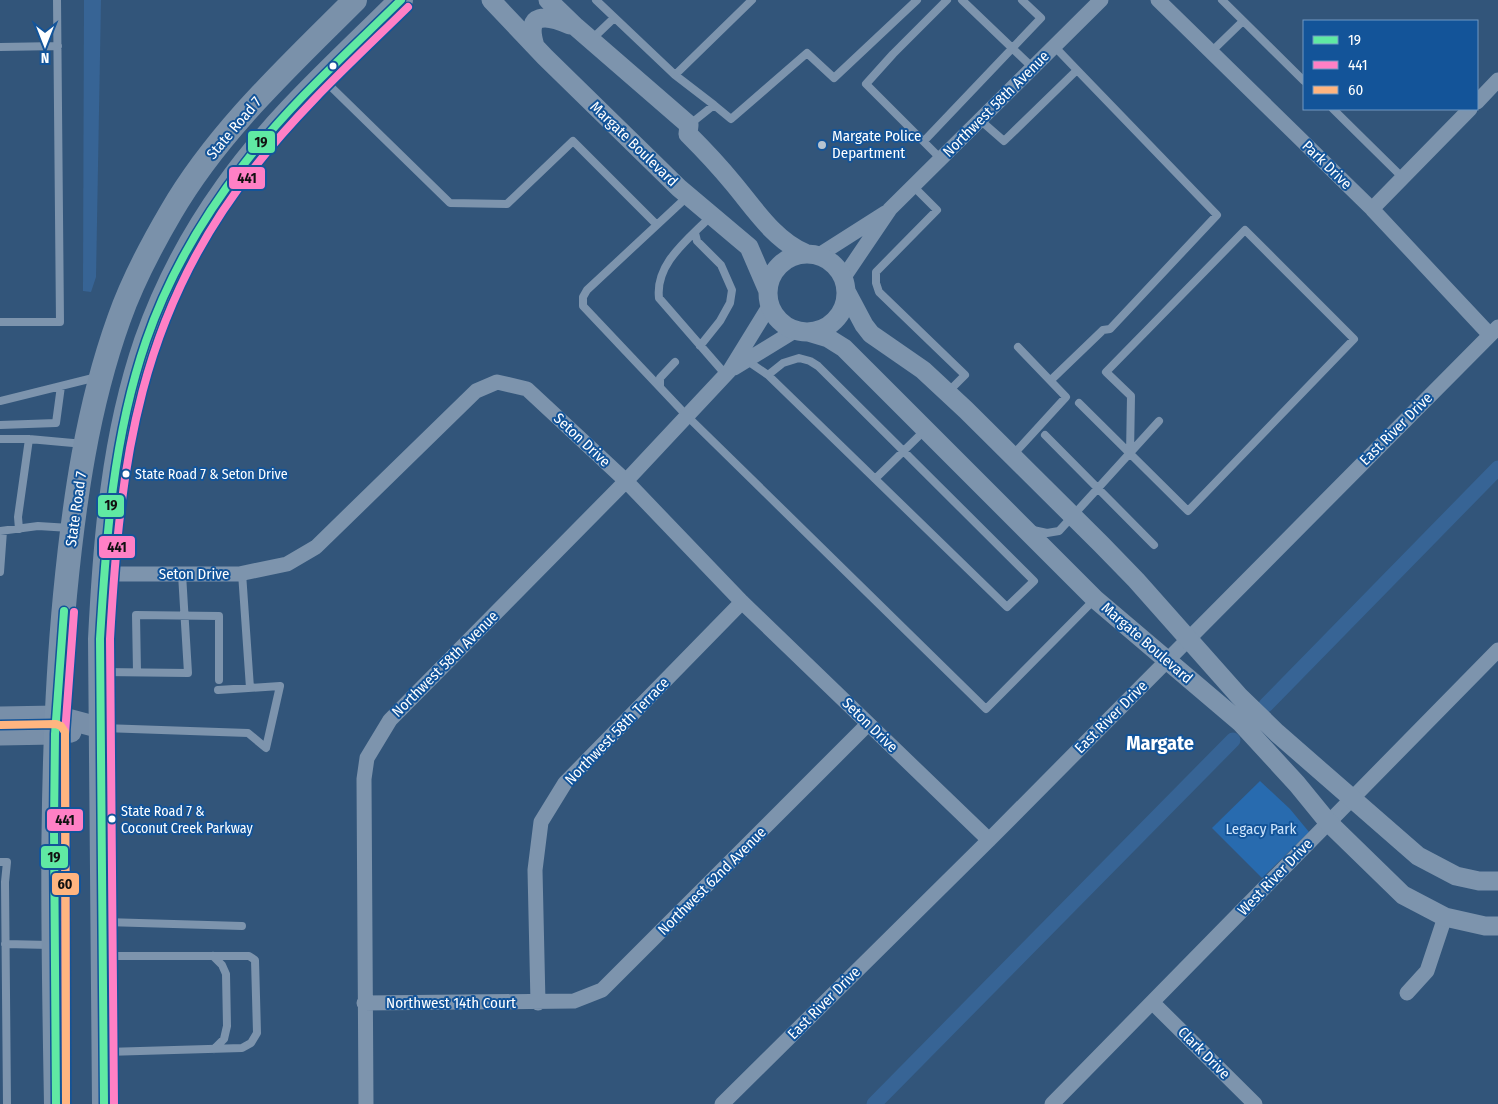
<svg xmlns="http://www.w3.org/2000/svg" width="1498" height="1104" viewBox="0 0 1498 1104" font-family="'Fira Sans Condensed',sans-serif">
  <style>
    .green { fill: #286baf }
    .water { fill: #376495 }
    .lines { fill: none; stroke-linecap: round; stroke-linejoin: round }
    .canal { stroke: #376495; stroke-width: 15 }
    .service { stroke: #7d94ad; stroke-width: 8 }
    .minor { stroke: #7d94ad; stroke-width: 15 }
    .tertiary { stroke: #7d94ad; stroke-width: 19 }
    .secondary { stroke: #788fa9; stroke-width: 21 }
    .primary { stroke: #7a91aa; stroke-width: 24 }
    .bus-1-casing { stroke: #135499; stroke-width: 11 }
    .bus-2-casing { stroke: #135499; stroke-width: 11 }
    .bus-3-casing { stroke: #135499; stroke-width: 11 }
    .bus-1 { stroke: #60e9a3; stroke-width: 8 }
    .bus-2 { stroke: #ff80c5; stroke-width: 8 }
    .bus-3 { stroke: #ffb580; stroke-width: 8 }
    .bus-dot { fill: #fff; stroke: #135499; stroke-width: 2 }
    .poi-dot { fill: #b7c4d0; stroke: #135499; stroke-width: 2 }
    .labels { text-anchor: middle; stroke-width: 4; stroke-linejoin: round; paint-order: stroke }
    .bus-label { font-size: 14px; fill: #fff; stroke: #135499; text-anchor: start }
    .street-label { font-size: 15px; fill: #fff; stroke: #135499 }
    .poi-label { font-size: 15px; fill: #fff; stroke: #135499; text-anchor: start }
    .park-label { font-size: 15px; fill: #cfe6fd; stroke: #135499 }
    .district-label { font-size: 20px; font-weight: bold; fill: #fff; stroke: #135499 }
    .line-badge { stroke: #135499; stroke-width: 2 }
    .pale-badge-label { font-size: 14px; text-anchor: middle; font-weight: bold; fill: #111 }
  </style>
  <rect width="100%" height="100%" fill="#32557a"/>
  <!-- green -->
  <path class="green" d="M1260 781 1290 809 1309 832 1262 878 1212 828Z"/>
  <!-- water -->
  <path class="water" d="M84 0H101L96 277 91 292 83 291Z"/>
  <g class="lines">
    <!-- canal -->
    <path class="canal" d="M1266 705 1498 468
      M874 1104 1233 740"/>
    <!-- service -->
    <path class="service" d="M596 0 675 75
      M962 0 1033 68
      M1222 0 1304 81
      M591 40 614 18
      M1054 46 1077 70
      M0 47 58 46
      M1211 52 1243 21
      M324 80 450 203 507 204 573 141 657 225
      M714 105 675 75 752 0
      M1333 109 1403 178
      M980 120 1004 141 1077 70 1217 215 1110 329 1103 330 1051 380
      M689 125 714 105 731 119 807 53 834 78 917 0
      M924 141 1041 18 1022 0
      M941 159 866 84 893 54 947 0
      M913 186 937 210 876 272V283L879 292 965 375 948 392
      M688 196 587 290 583 297V306L687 416 986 709 1095 599
      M711 216C689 239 655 263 659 298L726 375
      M695 233 697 241 721 265 732 290 730 303 720 321 700 346
      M0 322H60L57 0
      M799 358 810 361 818 366 1034 581 1007 607 768 375 783 363Z
      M746 360 768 375
      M660 387V378L675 362
      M0 401 97 377
      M1079 403 1188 511 1354 339 1245 230 1106 372 1131 396 1130 454
      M0 425 56 423 61 386
      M1045 435 1154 545
      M0 439H29L84 444
      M1012 456 1066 397 1018 347
      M875 479 925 430
      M19 529 18 517 29 439
      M1033 530 1047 533 1059 531 1159 421
      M0 531 38 526 70 528
      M0 572 3 531
      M242 573 250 688
      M103 672 188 673 182 574
      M137 672 136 615 219 616V680
      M103 728 248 733 266 748 280 686 218 690
      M0 862H7L5 882 7 1104
      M105 922 242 926
      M5 944 50 945
      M213 956 222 965 226 974 227 1026 224 1039 214 1049
      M106 1052 242 1048 251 1043 257 1033 255 960 249 956H106"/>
    <!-- minor -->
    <path class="minor" d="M1158 0 1372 209 1490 335
      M1477 102 1498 80
      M1372 209 1470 109
      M819 255 885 213
      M844 277 890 209 1101 0
      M734 368 796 330
      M103 574H239L287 564 316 547 476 391 497 382 527 389 626 481 742 602 989 840
      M1407 993 1427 971 1445 917
      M364 1003 574 1001 602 990 868 724
      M538 1003 535 870 541 822 565 783 742 602
      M1153 1003 1255 1104
      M366 1104 364 779 367 758 390 720 626 481 730 370 770 305
      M722 1104 989 840 1498 327
      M1052 1104 1498 650"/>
    <!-- tertiary -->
    <path class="tertiary" d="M491 0 545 57 679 188 749 247 768 291
      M548 0 576 27 689 125 688 134C704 150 719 166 733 183 754 208 774 240 805 253
      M535 46C524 11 547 15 570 25
      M768 293a39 39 0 1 1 78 0a39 39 0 1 1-78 0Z
      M847 293 864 325 871 334 923 370 966 410 1101 544 1136 580 1239 696 1277 733 1418 856 1456 876 1479 881H1498
      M808 332 828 338 844 348 1095 599 1241 723 1297 784 1328 822 1403 895 1445 917 1485 926H1498"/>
    <!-- secondary -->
    <path class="secondary" d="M0 717 56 716 101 728
      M0 735 55 734 71 732"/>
    <!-- primary -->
    <path class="primary" d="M56 1104C53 935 49 764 65 595 74 502 87 408 119 319 132 282 151 246 171 212 218 131 289 66 355 0
      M104 1104 100 639C105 539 113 437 146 341 165 287 193 234 226 188 275 118 341 60 401 0"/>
    <defs>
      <path id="bus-1" d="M56 1104 54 827 55 734 64 611
        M104 1104 100 639C106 539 113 437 146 341 168 277 203 217 244 164 290 104 347 53 401 0"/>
      <path id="bus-2" d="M66 1104 65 734 74 612
        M114 1104 110 639C120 462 139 312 254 168 300 109 355 59 408 7"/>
      <path id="bus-3" d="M0 725 56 724 61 726 65 732 66 1104"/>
    </defs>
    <!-- bus-1 casing -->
    <use href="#bus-1" class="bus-1-casing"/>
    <!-- bus-2 casing -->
    <use href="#bus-2" class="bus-2-casing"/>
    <!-- bus-3 casing -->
    <use href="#bus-3" class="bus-3-casing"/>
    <!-- bus-1 -->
    <use href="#bus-1" class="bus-1"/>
    <!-- bus-2 -->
    <use href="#bus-2" class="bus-2"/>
    <!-- bus-3 -->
    <use href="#bus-3" class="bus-3"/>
  </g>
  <!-- markers -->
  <g class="bus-dot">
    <circle cx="333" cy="66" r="4.5"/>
    <circle cx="126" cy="474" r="4.5"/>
    <circle cx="112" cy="819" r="4.5"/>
  </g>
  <circle class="poi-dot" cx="822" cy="145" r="5"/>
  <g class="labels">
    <!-- bus labels -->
    <g class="bus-label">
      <text x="135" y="479">State Road 7 &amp; Seton Drive</text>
      <text x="121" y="816">State Road 7 &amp;<tspan x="121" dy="17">Coconut Creek Parkway</tspan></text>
    </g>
    <!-- street labels -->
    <g class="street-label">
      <text transform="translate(996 104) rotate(-45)" y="5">Northwest 58th Avenue</text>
      <text transform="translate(234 128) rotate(-50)" y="5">State Road 7</text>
      <text transform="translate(634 144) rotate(44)" y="5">Margate Boulevard</text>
      <text transform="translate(1327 165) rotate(44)" y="5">Park Drive</text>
      <text transform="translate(1396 429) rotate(-45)" y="5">East River Drive</text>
      <text transform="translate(582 440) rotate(43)" y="5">Seton Drive</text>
      <text transform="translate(76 509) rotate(-82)" y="5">State Road 7</text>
      <text x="194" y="579">Seton Drive</text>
      <text transform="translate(1147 643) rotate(41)" y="5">Margate Boulevard</text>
      <text transform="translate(445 664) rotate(-45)" y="5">Northwest 58th Avenue</text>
      <text transform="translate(1111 717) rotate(-45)" y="5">East River Drive</text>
      <text transform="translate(870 725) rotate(44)" y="5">Seton Drive</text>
      <text transform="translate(617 731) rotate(-46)" y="5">Northwest 58th Terrace</text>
      <text transform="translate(1275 877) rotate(-46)" y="5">West River Drive</text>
      <text transform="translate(712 881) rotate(-45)" y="5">Northwest 62nd Avenue</text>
      <text x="451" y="1008">Northwest 14th Court</text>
      <text transform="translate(824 1003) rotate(-45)" y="5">East River Drive</text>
      <text transform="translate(1204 1053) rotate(45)" y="5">Clark Drive</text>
    </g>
    <!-- poi labels -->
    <g class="poi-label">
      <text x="832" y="141">Margate Police<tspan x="832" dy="17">Department</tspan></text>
    </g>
    <!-- park labels -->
    <g class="park-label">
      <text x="1261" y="834">Legacy Park</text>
    </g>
    <!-- district labels -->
    <g class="district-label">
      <text x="1160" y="750">Margate</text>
    </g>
  </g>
  <g class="line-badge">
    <rect x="247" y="130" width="29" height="24" rx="5" fill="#60e9a3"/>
    <rect x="228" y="166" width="38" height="24" rx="5" fill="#ff80c5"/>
    <rect x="97" y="494" width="28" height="24" rx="5" fill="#60e9a3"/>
    <rect x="98" y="535" width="38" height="24" rx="5" fill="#ff80c5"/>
    <rect x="46" y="808" width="38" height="24" rx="5" fill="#ff80c5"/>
    <rect x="40" y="845" width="29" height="24" rx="5" fill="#60e9a3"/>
    <rect x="51" y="872" width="29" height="24" rx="5" fill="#ffb580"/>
  </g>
  <g class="pale-badge-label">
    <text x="261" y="147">19</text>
    <text x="247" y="183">441</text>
    <text x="111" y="510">19</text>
    <text x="117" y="552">441</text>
    <text x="65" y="825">441</text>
    <text x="54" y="862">19</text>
    <text x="65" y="889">60</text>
  </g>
  <!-- legend -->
  <rect x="1303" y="20" width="175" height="90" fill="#135499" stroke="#7198c2"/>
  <rect x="1313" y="36" width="25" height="8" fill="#60e9a3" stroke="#7198c2"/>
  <text x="1348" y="45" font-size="15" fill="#ffffff">19</text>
  <rect x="1313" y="61" width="25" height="8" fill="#ff80c5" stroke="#7198c2"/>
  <text x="1348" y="70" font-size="15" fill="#ffffff">441</text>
  <rect x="1313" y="86" width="25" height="8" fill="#ffb580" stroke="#7198c2"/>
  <text x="1348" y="95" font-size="15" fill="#ffffff">60</text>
  <!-- north arrow -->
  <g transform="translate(45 45) rotate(180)" stroke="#135499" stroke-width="4" paint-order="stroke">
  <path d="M0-4L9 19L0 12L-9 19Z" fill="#ffffff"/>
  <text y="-8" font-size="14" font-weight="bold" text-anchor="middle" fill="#ffffff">N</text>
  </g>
</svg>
